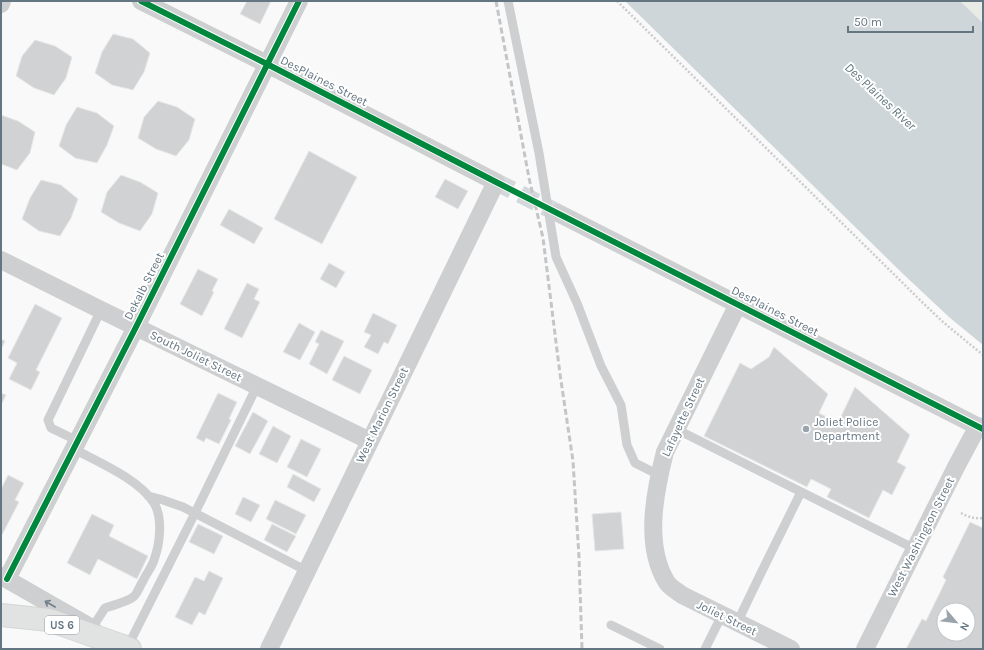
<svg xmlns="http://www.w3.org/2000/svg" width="984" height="650" viewBox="0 0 984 650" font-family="Karla,sans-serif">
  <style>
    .green { fill: #e8ebe6 }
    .water { fill: #ced6d9 }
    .building { fill: #d0d2d3; stroke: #e8e8e8; fill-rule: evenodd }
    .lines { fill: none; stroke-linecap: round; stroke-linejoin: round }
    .street-tunnel { stroke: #d4d8dc; stroke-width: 18; stroke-dasharray: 18 9; stroke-linecap: butt }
    .primary-casing { stroke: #d5d6d7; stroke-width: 24 }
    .path { stroke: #cbcccd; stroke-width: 2.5; stroke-dasharray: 2 2; stroke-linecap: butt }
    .lane { stroke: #cecfd0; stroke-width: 9 }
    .street { stroke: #cecfd0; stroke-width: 18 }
    .primary { stroke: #e1e2e2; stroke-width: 22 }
    .rail { stroke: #c3c5c6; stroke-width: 3; stroke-dasharray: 6 3; stroke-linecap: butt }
    .cycleway-casing { stroke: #fff; stroke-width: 8 }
    .cycleway { stroke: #00873e; stroke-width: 6 }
    .oneway { stroke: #707f8b }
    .poi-dot { fill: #99a4ac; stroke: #fff; stroke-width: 1.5 }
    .labels { text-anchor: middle; stroke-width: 4; stroke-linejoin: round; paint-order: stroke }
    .shield { fill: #fff; stroke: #939fa8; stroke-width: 1 }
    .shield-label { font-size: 11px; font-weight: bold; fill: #657683 }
    .street-label { font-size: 12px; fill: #657683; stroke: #fff }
    .poi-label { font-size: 12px; fill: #657683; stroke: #fff; text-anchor: start }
    .water-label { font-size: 13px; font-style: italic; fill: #60757c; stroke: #fff }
  </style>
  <rect width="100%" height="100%" fill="#f9f9f9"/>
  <!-- green -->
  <path class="green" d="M960 1H983V23Z"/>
  <!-- water -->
  <path class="water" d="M625 1H960L983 23V345L949 317 900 271Z"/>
  <!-- building -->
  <path class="building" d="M247 1H271L260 24 240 14Z
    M113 34 133 39 150 53 144 72 133 90 112 85 95 73 102 52Z
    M35 40 55 46 72 57 66 78 54 95 34 88 16 76 22 56Z
    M158 101 177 107 195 119 189 140 176 156 156 149 138 138 144 117Z
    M77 107 97 113 114 126 107 145 97 163 75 158 59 146 66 125Z
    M1 115 18 121 35 132 30 153 17 170 1 164Z
    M309 151 357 177 322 244 274 219Z
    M121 175 140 182 158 193 152 214 140 231 119 223 101 212 107 192Z
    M445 179 468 191 458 209 435 197Z
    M41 180 61 185 78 199 71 218 60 236 39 231 22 219 30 198Z
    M229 209 263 228 254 244 220 225Z
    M329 263 345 272 336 288 320 279Z
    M198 269 218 279 212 291 214 292 202 316 180 304Z
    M247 283 259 289 254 299 260 302 242 338 224 329Z
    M35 304 62 318 36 370 40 372 31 390 9 379 17 363 8 358Z
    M373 313 397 325 388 344 384 342 378 354 364 347 371 335 364 332Z
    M299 323 315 332 300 360 283 352Z
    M321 330 344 341 327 374 309 364 319 344 315 342Z
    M1 339 5 341 1 350Z
    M774 347 828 394 819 413 838 423 855 387 910 435 897 462 906 467 892 495 883 490 869 518 827 497 831 489 811 479 807 487 704 436 740 363 751 369 769 357Z
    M344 356 372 370 360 394 332 380Z
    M1 393 6 395 1 405Z
    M218 393 237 402 229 419 231 420 219 444 206 438 204 442 196 438Z
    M253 412 268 421 250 454 235 446Z
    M273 426 291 436 277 463 259 454Z
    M301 439 321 449 307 477 287 467Z
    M293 474 321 489 314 502 287 487Z
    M8 475 24 483 15 500 19 502 2 535 1 534V489Z
    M243 497 260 505 251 522 235 514Z
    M275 500 306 515 296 534 266 519Z
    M621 512 624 549 595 551 592 514Z
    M92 514 114 525 109 536 148 556 137 579 98 559 90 575 67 563Z
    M970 522 983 528V649H906L922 619 926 621 946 580 943 577ZM944 610H968V634H944Z
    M198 524 223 536 214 554 189 542Z
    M272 524 296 536 287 552 264 540Z
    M209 571 223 578 205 615 199 612 192 625 175 617 195 577 204 581Z"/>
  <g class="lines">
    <!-- street-tunnel -->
    <path class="street-tunnel" d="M496 182 558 213"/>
    <defs>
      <path id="primary" d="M1 615 49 620 120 645 130 649"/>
    </defs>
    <!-- primary casing -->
    <use href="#primary" class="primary-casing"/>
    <!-- path -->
    <path class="path" d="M617 1 923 303 943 322 983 355
      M961 513C968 517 975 519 983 518"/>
    <!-- lane -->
    <path class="lane" d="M508 1 539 153 556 257 577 303 601 366 621 405 627 445 635 463 659 475
      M676 429 915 549
      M78 441 51 428 48 420 101 310
      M74 449C98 462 139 479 154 503 163 518 160 544 154 560 152 567 146 574 143 581 140 585 137 595 133 597 129 601 111 606 105 608L92 628
      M148 496 160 499 183 507 307 571
      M737 623 761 573 801 492
      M611 625 660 649
      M127 648 195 513 257 386
      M705 649 722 615"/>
    <!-- street -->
    <path class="street" d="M141 1 267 64 496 182 269 649
      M1 4 2 1
      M558 213 983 429
      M1 260 101 310 370 441
      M738 304 665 452C655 491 644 544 666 581 669 587 677 591 682 595L791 649
      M1 576 92 628
      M7 579 136 327 299 1
      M865 649 956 467 978 426"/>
    <!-- primary -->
    <use href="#primary" class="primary"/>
    <!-- rail -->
    <path class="rail" d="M496 1 529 178 543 238 560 374 573 461 579 557 582 649"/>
    <defs>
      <path id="cycleway" d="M141 1 267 64 496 182 983 429
        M7 579 136 327 299 1"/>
    </defs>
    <!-- cycleway casing -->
    <use href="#cycleway" class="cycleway-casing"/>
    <!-- cycleway -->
    <use href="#cycleway" class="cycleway"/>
  </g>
  <!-- one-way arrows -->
  <defs><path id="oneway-shaft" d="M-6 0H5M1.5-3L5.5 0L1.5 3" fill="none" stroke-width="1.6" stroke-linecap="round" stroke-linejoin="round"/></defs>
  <use class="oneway" href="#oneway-shaft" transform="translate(50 604) rotate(-150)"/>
  <!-- markers -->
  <circle class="poi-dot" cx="806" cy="429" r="4"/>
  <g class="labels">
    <!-- shield labels -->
    <rect class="shield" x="45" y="616" width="34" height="18" rx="3"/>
    <g class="shield-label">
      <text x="62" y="629">US 6</text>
    </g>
    <!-- street labels -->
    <g class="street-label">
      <text transform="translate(324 81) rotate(27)" y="4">DesPlaines Street</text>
      <text transform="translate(144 286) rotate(-63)" y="4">Dekalb Street</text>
      <text transform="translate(775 311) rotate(27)" y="4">DesPlaines Street</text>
      <text transform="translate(196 356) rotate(26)" y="4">South Joliet Street</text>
      <text transform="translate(382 415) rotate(-64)" y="4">West Marion Street</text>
      <text transform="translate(683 417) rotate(-65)" y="4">Lafayette Street</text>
      <text transform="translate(921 537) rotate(-63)" y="4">West Washington Street</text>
      <text transform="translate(727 618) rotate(26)" y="4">Joliet Street</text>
    </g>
    <!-- poi labels -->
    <g class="poi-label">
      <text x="814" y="426">Joliet Police<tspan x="814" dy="14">Department</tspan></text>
    </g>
    <!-- water labels -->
    <g class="water-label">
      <text transform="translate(881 96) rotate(43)" y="5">Des Plaines River</text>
    </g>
  </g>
  <!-- border -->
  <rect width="984" height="650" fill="none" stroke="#657683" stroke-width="4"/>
  <!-- north arrow -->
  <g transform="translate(956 622) rotate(118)"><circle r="19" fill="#ffffff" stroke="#c1c8cd"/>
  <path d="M0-3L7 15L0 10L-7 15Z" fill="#99a4ac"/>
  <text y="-6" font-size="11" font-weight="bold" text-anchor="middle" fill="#657683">N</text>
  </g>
  <!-- scale -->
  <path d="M848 26v6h125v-6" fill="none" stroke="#657683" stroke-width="2"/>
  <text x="854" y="26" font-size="12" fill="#657683" stroke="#ffffff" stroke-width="3" paint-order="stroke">50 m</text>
</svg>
